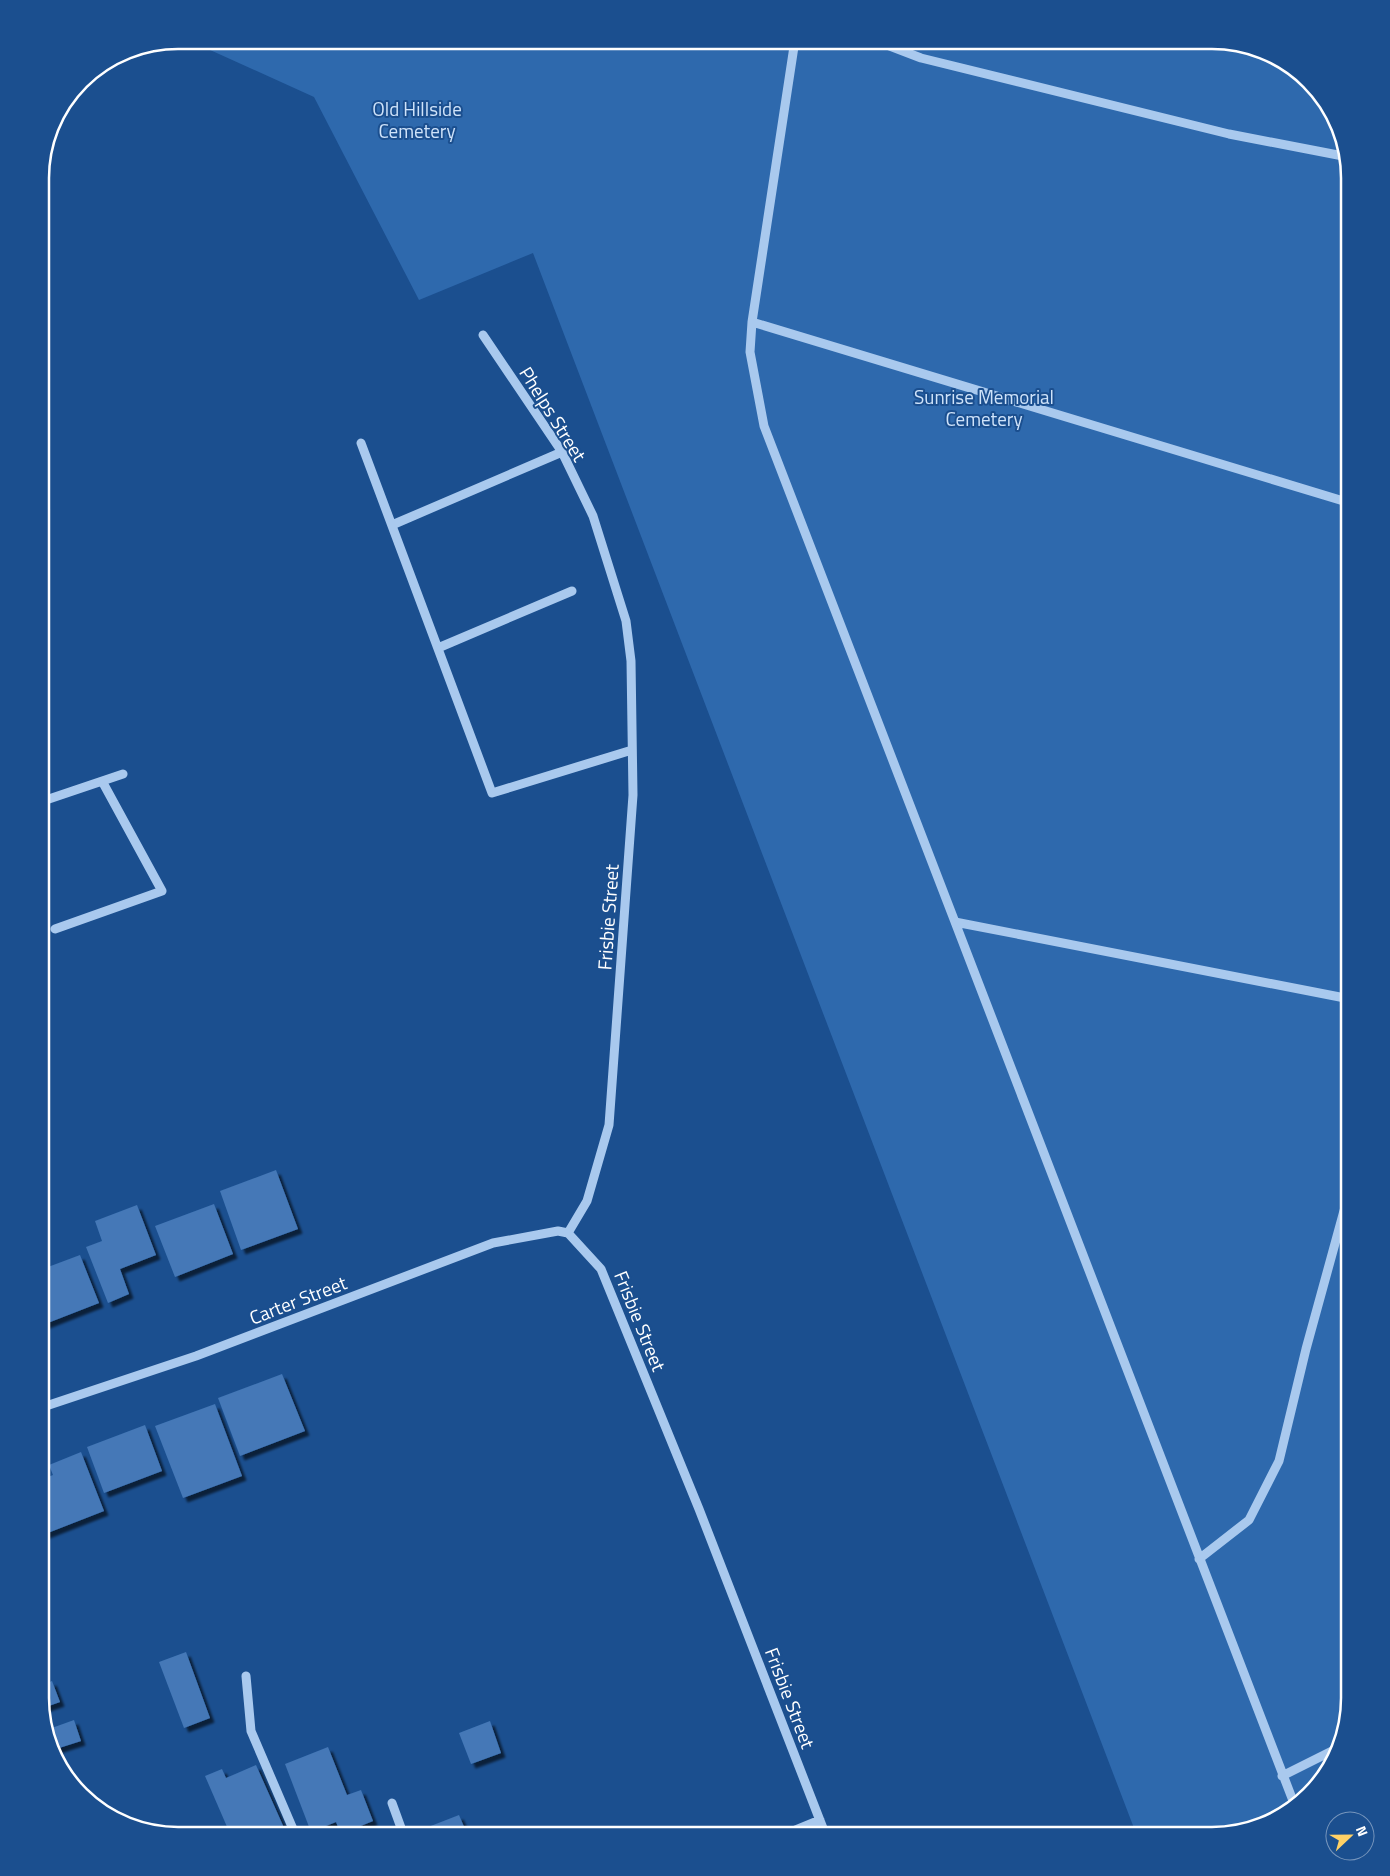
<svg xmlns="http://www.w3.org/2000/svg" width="1390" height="1876" viewBox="0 0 1390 1876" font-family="'Titillium Web',sans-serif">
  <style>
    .green { fill: #2e69ad }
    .building { fill: #4478b7; filter: url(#shadow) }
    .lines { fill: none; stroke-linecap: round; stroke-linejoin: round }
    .minor { stroke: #a9c9ee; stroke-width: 9 }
    .labels { text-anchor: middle; stroke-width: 4; stroke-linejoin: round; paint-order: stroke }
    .park-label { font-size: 19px; fill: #cfe3fa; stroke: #1b4f8f }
    .street-label { font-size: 19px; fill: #fff; stroke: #1b4f8f }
    .rim { fill: none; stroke: #fff; stroke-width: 2.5 }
  </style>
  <defs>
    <filter id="shadow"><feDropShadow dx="4.5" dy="4.5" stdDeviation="1" flood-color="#0009"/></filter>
  </defs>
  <rect width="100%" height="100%" fill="#1b4f8f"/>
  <!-- green -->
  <path class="green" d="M188 40H1221L1281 59 1327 102 1350 178V1698L1332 1767 1288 1813 1212 1836H1137L533 253 419 300 314 97Z"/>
  <!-- building -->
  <path class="building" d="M276 1170 298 1229 241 1250 220 1191Z
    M214 1204 233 1254 175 1277 155 1226Z
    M137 1205 156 1255 120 1269 129 1294 108 1303 86 1247 102 1241 95 1221Z
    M80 1255 99 1303 40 1326V1270Z
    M282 1374 305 1431 240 1456 218 1398Z
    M215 1404 242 1476 183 1498 155 1426Z
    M145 1425 162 1471 104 1493 87 1447Z
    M81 1452 104 1511 40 1536V1480L53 1475 49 1465Z
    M186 1652 210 1718 184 1728 159 1662Z
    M52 1681 60 1702 43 1708 40 1698V1686Z
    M74 1720 81 1741 56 1749 49 1729Z
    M490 1721 501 1753 471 1764 459 1733Z
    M328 1747 347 1795 361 1790 373 1821 341 1834 336 1822 311 1832 285 1764Z
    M256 1765 285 1830 270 1836H254L253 1832 244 1836H231L205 1776 222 1769 226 1778Z
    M459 1815 468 1836H426L423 1829Z"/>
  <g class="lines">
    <!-- minor -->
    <path class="minor" d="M795 40 752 322 750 352 764 426 955 922 1350 999
      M874 40 921 58 1229 134 1343 156
      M752 322 1350 503
      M483 335 562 452 593 516 626 621 631 661 633 795 609 1125 587 1201 568 1233
      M361 443 492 793 632 750
      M392 525 562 452
      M438 648 572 591
      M40 802 123 774
      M955 922 1295 1806
      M55 929 162 891 102 781
      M568 1233 601 1269 699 1509 826 1836
      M40 1408 196 1356 493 1243 558 1231 568 1233
      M1199 1559 1249 1520 1279 1461 1306 1349 1350 1189
      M246 1676 251 1731 296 1836
      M1282 1776 1336 1749
      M392 1803 404 1836
      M781 1836 820 1820"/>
  </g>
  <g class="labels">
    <!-- park labels -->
    <g class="park-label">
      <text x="417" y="116">Old Hillside<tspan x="417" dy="22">Cemetery</tspan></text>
      <text x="984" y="404">Sunrise Memorial<tspan x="984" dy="22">Cemetery</tspan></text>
    </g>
    <!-- street labels -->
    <g class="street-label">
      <text transform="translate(553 414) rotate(58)" y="7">Phelps Street</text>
      <text transform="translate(608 917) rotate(-86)" y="7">Frisbie Street</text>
      <text transform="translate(298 1300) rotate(-21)" y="7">Carter Street</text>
      <text transform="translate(640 1321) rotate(68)" y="7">Frisbie Street</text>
      <text transform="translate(790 1698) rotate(69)" y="7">Frisbie Street</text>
    </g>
  </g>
  <!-- crop -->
  <path d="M0 0H1390V1876H0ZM178 49H1212A129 129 0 0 1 1341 178V1698A129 129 0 0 1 1212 1827H178A129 129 0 0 1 49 1698V178A129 129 0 0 1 178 49Z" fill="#1b4f8f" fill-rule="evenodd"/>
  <path class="rim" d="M178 49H1212A129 129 0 0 1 1341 178V1698A129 129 0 0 1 1212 1827H178A129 129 0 0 1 49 1698V178A129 129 0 0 1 178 49Z"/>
  <!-- north arrow -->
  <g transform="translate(1350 1836) rotate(68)"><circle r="24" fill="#1b4f8f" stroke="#7695bc"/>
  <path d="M0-4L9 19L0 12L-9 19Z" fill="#ffd166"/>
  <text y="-8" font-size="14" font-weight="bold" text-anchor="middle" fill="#ffffff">N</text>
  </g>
</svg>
